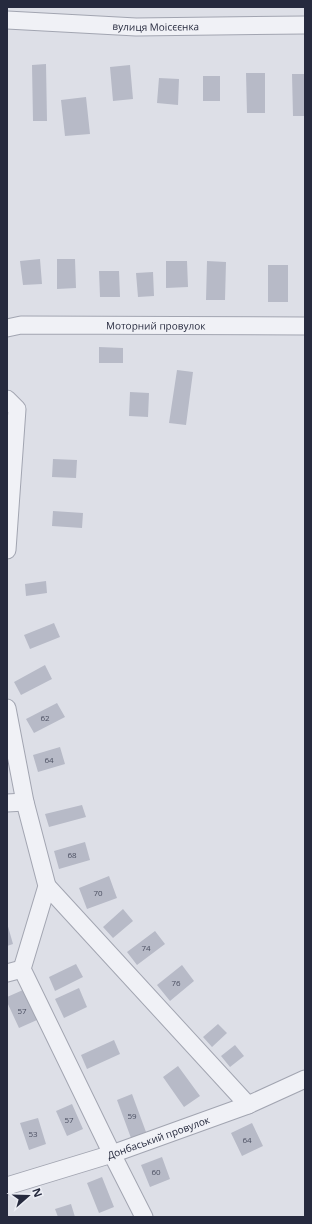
<svg xmlns="http://www.w3.org/2000/svg" width="312" height="1224" viewBox="0 0 312 1224" font-family="'Open Sans',sans-serif">
  <style>
    .building { fill: #b7bac7 }
    .lines { fill: none; stroke-linecap: round; stroke-linejoin: round }
    .street-casing { stroke: #a2a5b1; stroke-width: 19 }
    .street { stroke: #f0f1f6; stroke-width: 17 }
    .labels { text-anchor: middle; stroke-width: 4; stroke-linejoin: round; paint-order: stroke }
    .number-label { font-size: 8px; fill: #4a4e60 }
    .street-label { font-size: 10px; fill: #262a3e; stroke: #eceef5 }
  </style>
  <rect width="100%" height="100%" fill="#dddfe7"/>
  <!-- building -->
  <path class="building" d="M46 64 47 121H33L32 65Z
    M130 65 133 99 113 101 110 67Z
    M246 73H265V113H247Z
    M292 74H305V116H293Z
    M203 76H220V101H203Z
    M159 78 179 79 178 105 157 103Z
    M86 97 90 134 65 136 61 100Z
    M40 259 42 284 23 285 20 261Z
    M57 259H75L76 288 57 289Z
    M166 261H187L188 287 166 288Z
    M207 261 226 262 225 300H206Z
    M268 265H288V302H268Z
    M99 271H119L120 297H100Z
    M153 272 154 296 138 297 136 273Z
    M99 347 123 348V363H99Z
    M177 370 193 372 186 425 169 423Z
    M130 392 149 393 148 417 129 416Z
    M53 459 77 460 76 478 52 477Z
    M53 511 83 513 82 528 52 526Z
    M46 581 47 593 26 596 25 584Z
    M54 623 60 637 30 649 24 635Z
    M45 665 52 679 21 695 14 682Z
    M57 703 65 717 34 733 26 719Z
    M60 747 65 764 38 772 33 755Z
    M82 805 86 817 49 827 45 814Z
    M85 842 90 860 59 869 54 851Z
    M109 876 117 898 87 909 79 888Z
    M123 909 133 921 113 938 103 927Z
    M7 923 13 944 7 946Z
    M155 931 165 944 137 965 127 952Z
    M76 964 83 977 55 991 49 977Z
    M182 965 194 981 170 1001 157 985Z
    M79 988 87 1007 64 1018 55 999Z
    M23 990 37 1020 19 1028 7 1002V997Z
    M218 1024 227 1033 212 1047 203 1037Z
    M114 1040 120 1054 87 1069 81 1055Z
    M235 1045 244 1056 230 1067 221 1056Z
    M178 1066 200 1096 184 1107 163 1077Z
    M132 1094 146 1132 131 1138 117 1100Z
    M72 1104 83 1129 67 1136 56 1111Z
    M38 1118 46 1144 29 1150 20 1123Z
    M252 1123 263 1146 242 1156 231 1133Z
    M162 1157 170 1179 150 1187 141 1165Z
    M102 1177 114 1207 99 1213 87 1183Z
    M71 1204 75 1217H58L55 1209Z"/>
  <g class="lines">
    <defs>
      <g id="street">
        <path id="s1" d="M7 20 136 27 305 25"/>
        <path id="s2" d="M7 328 21 325 305 326"/>
        <path d="M7 399 17 409 7 550"/>
        <path d="M7 708 25 802 47 886 22 969 112 1154 144 1217"/>
        <path d="M7 803 25 802"/>
        <path d="M47 886 248 1105"/>
        <path d="M7 973 22 969"/>
        <path id="s3" d="M7 1186 112 1154 248 1105 305 1079"/>
      </g>
    </defs>
    <!-- street casing -->
    <use href="#street" class="street-casing"/>
    <!-- street -->
    <use href="#street" class="street"/>
  </g>
  <g class="labels">
    <!-- number labels -->
    <g class="number-label">
      <text x="45" y="721">62</text>
      <text x="49" y="763">64</text>
      <text x="72" y="858">68</text>
      <text x="98" y="896">70</text>
      <text x="146" y="951">74</text>
      <text x="176" y="986">76</text>
      <text x="22" y="1014">57</text>
      <text x="132" y="1119">59</text>
      <text x="69" y="1123">57</text>
      <text x="33" y="1137">53</text>
      <text x="247" y="1143">64</text>
      <text x="156" y="1175">60</text>
    </g>
    <!-- street labels -->
    <g class="street-label">
      <text dy="4" stroke="none"><textPath href="#s1" startOffset="149">вулиця Моісєєнка</textPath></text>
      <text dy="4" stroke="none"><textPath href="#s2" startOffset="149">Моторний провулок</textPath></text>
      <text dy="4" stroke="none"><textPath href="#s3" startOffset="159">Донбаський провулок</textPath></text>
    </g>
  </g>
  <!-- border -->
  <rect width="312" height="1224" fill="none" stroke="#262a3e" stroke-width="16"/>
  <!-- north arrow -->
  <g transform="translate(28 1196) rotate(70)" stroke="#eceef5" stroke-width="3" paint-order="stroke">
  <path d="M0-3L7 15L0 10L-7 15Z" fill="#262a3e"/>
  <text y="-6" font-size="11" font-weight="bold" text-anchor="middle" fill="#262a3e">N</text>
  </g>
</svg>
